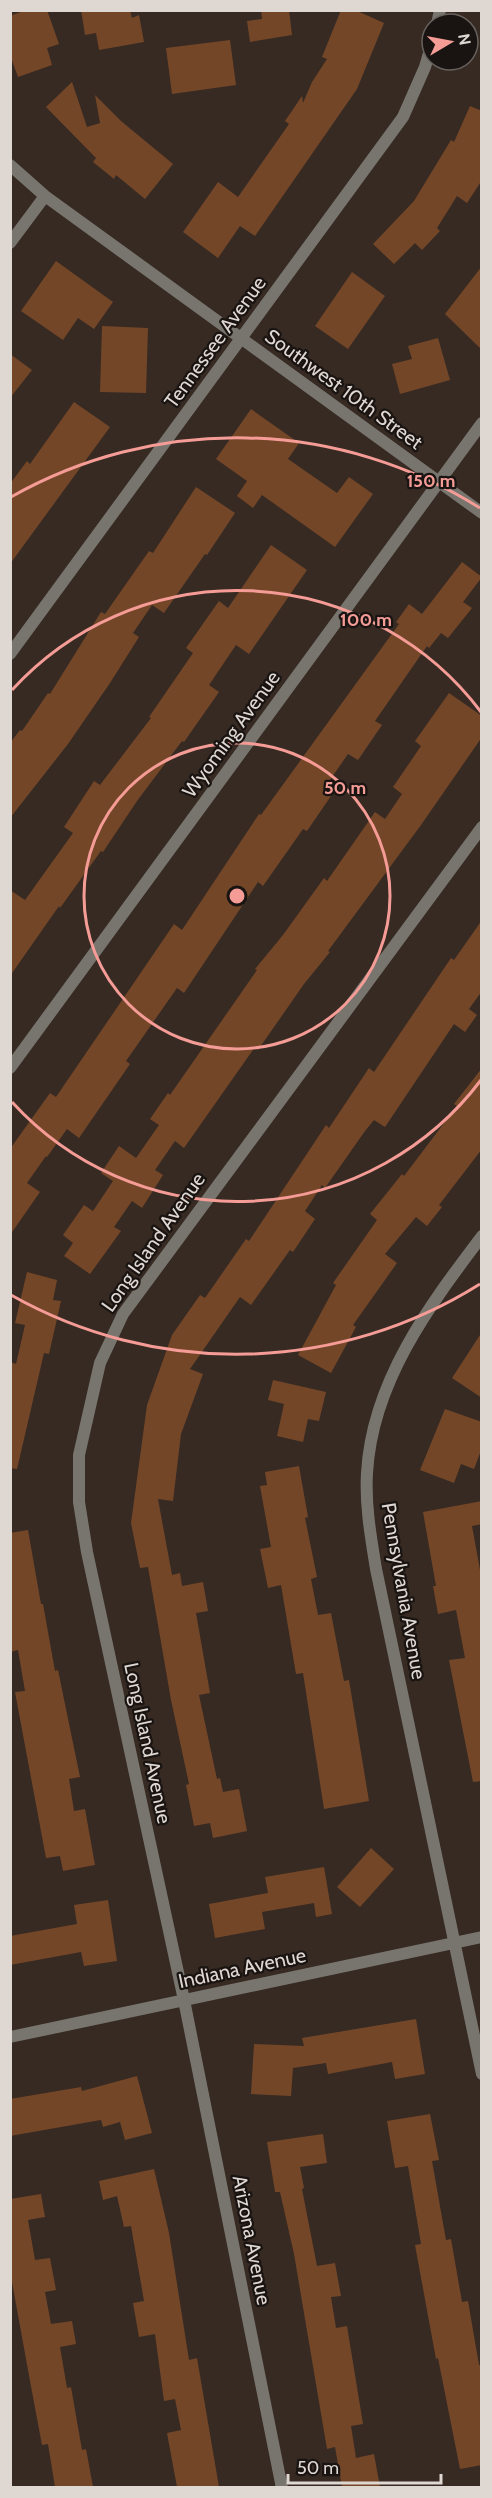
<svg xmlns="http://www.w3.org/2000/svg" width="492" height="2498" viewBox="0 0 492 2498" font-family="Cabin,sans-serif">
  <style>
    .building { fill: #744628 }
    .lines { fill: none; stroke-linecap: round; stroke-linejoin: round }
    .minor { stroke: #78756f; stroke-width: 12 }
    .ring { fill: none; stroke: #f59c96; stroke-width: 3 }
    .labels { text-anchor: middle; stroke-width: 4.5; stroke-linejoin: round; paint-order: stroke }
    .street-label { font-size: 20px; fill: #dfd7d2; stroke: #191411 }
    .centre { fill: #f59c96; stroke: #191411; stroke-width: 3 }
    .ring-label { font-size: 18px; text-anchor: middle; font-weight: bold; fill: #f59c96; stroke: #191411; stroke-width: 4.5; stroke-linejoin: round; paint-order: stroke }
  </style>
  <rect width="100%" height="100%" fill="#362a23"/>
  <!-- building -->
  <path class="building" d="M26 10H47L59 44 47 48 52 65 18 77 10 55V16Z
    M81 10H130L132 18 139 15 144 42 99 50 96 33 85 35Z
    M261 10H289L292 35 250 42 247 21 262 19Z
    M341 10H355L384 23 357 89 255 236 240 226 218 258 183 232 218 182 238 197 289 124 285 121 302 96 303 103 312 82 327 59 322 57Z
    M230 40 236 85 172 94 166 48Z
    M72 82 87 127 100 123 95 95 121 121 173 164 145 199 116 175 114 179 93 162 96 158 46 107Z
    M470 106 482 111V180L467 203 457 196 437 228 440 231 422 250 415 243 394 264 373 244 414 201 451 140 454 142Z
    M56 261 113 302 94 329 78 318 63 340 21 311Z
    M482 266V350L445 314Z
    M352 272 385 296 348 349 315 326Z
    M102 326 148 328 146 393 100 392Z
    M438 338 450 380 400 394 392 364 412 359 408 346Z
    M10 354 32 370 10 398Z
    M74 402 110 427 10 564V484L27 461 30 464Z
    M251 409 299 443 288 459 337 493 349 477 373 494 335 547 262 495 253 508 237 496 247 481 216 459Z
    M196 487 235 513 207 555 205 554 164 613 152 605 133 633 139 637 110 683 68 744 10 818V743L20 730 22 731 48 693 50 694 101 612 105 614 149 551 153 553Z
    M271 545 307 570 249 654 236 645 209 685 219 692 184 742 182 741 137 801 103 852 101 851 60 908 59 906 10 976V890L25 900 73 833 64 827 94 781 100 785 151 718 149 717 193 653 186 648 219 601 228 608Z
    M462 562 482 577 463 602 472 608 448 638 441 633 429 648 427 646 375 721 382 725 358 760 348 754 323 790 331 796 307 831 303 829 263 886 258 882 184 993 177 988 126 1061 130 1064 79 1138 67 1129 47 1157 46 1156 27 1183 40 1192 10 1235V1149L50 1093 56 1097 174 924 182 930 259 814 261 815 399 624 396 622 409 604 422 614Z
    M449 693 482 716V737L421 825 328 951 330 952 304 984 258 1050 255 1047 184 1148 175 1141 155 1170 163 1175 142 1208 132 1201 114 1227 121 1231 90 1274 64 1256 73 1243 63 1235 84 1205 93 1211 113 1181 101 1173 119 1146 136 1158 159 1125 150 1119 168 1093 170 1095 257 970 255 969 283 935 324 878 327 881 375 812 385 819 402 794 393 787 421 746 415 741Z
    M482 920V991L469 1009 477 1015 465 1032 454 1024 385 1127 374 1120 365 1131 325 1188 322 1185 305 1211 315 1219 293 1252 290 1250 251 1305 240 1297 190 1369 203 1374 181 1434 173 1501 158 1499 172 1575 180 1573 182 1586 203 1582 208 1611 196 1613 210 1693 199 1695 217 1779 220 1778 223 1792 239 1789 247 1831 213 1838 210 1823 194 1826 186 1785 189 1784 171 1700 148 1567 140 1568 131 1523 147 1405 172 1335 200 1295 205 1298 246 1239 249 1241 326 1125 329 1128 369 1068 374 1072 451 958 454 960Z
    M482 1068V1149L439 1205 442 1207 427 1226 416 1217 385 1254 397 1263 353 1325 356 1327 331 1373 298 1355 336 1285 333 1283 377 1220 370 1214 402 1174 404 1176 457 1106 454 1104Z
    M27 1272 57 1280 53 1300 61 1301 49 1354 44 1353 17 1469 10 1468V1362L16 1364 25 1325 15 1323Z
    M482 1332V1398L452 1378Z
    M273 1380 326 1392 319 1421 308 1419 303 1442 277 1436 284 1404 268 1400Z
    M445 1409 482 1422V1448L474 1469 461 1464 454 1483 420 1470Z
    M299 1466 308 1517 305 1518 317 1577 311 1579 318 1615 331 1613 344 1681 349 1680 369 1801 324 1809 303 1673 296 1674 281 1585 268 1588 260 1549 271 1547 260 1486 267 1485 265 1472Z
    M482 1501V1524L472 1526 482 1581V1781L473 1782 449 1660 465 1658 456 1610 438 1614 433 1586H436L423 1512Z
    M28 1530 41 1604H43L55 1671 58 1670 80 1777 69 1779 74 1811 85 1809 95 1865 63 1871 60 1856 46 1858 15 1692 25 1691 18 1650 10 1652V1533Z
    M371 1848 394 1869 360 1907 337 1887Z
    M324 1867 332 1914 316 1917 314 1903 262 1912 265 1929 215 1938 209 1904 268 1893 265 1877Z
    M108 1900 117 1961 84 1966 81 1952 10 1965V1936L77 1924 74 1905Z
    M416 2019 425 2074 395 2079 392 2062 328 2074 326 2063 293 2068 291 2096 251 2094 254 2044 304 2046 302 2038Z
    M137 2076 152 2133 125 2140 120 2122 103 2127 101 2120 10 2136V2099L81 2087 82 2091Z
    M430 2114 439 2160 432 2161 446 2240 451 2239 462 2302 468 2301 479 2365H482V2465L460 2469 438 2358 436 2359 415 2245 421 2244 408 2166 395 2168 387 2121Z
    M323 2134 327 2163 300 2167 304 2188 302 2189 317 2266 335 2263 341 2296 331 2297 336 2328 347 2326 363 2424 351 2426 356 2458 374 2454 380 2487H342L335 2447 327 2449 294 2254 280 2192H275L267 2142Z
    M154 2169 169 2233 189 2360 197 2358 219 2487H177L167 2433 181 2430 175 2399 164 2401 155 2334 139 2337 133 2303 144 2301 131 2226 124 2227 117 2196 103 2200 99 2181Z
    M41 2194 45 2217 28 2220 35 2260 50 2258 56 2290 45 2292 51 2324 72 2321 76 2344 60 2347 67 2388 71 2387 82 2450 86 2449 93 2487H55L48 2444 42 2445 30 2381 10 2271V2199Z"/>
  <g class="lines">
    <!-- minor -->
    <path class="minor" d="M437 24 440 10
      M10 165 45 196 482 513
      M10 243 45 196
      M10 654 403 117 425 67 432 43
      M10 1068 482 423
      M482 1236C429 1306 372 1382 367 1473 365 1505 371 1538 376 1569L482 2074
      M10 2037 482 1937
      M282 2488 184 2000 87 1552 79 1502V1455L100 1363 123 1314 482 827"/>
  </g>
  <!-- distance rings -->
  <g class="ring">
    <circle cx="237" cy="896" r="153"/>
    <path d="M481 1080A305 305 0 0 1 12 1102M12 690A305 305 0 0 1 481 712"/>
    <path d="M480 1284A458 458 0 0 1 11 1295M11 497A458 458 0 0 1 480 508"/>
  </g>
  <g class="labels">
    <!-- street labels -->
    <g class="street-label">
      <text transform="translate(215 342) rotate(-54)" y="7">Tennessee Avenue</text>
      <text transform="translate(344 389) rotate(36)" y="7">Southwest 10th Street</text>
      <text transform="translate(231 734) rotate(-54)" y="7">Wyoming Avenue</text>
      <text transform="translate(153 1242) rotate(-55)" y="7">Long Island Avenue</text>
      <text transform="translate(404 1591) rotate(80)" y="7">Pennsylvania Avenue</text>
      <text transform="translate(148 1743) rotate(78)" y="7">Long Island Avenue</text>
      <text transform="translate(242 1968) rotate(-12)" y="7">Indiana Avenue</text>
      <text transform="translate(252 2240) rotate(79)" y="7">Arizona Avenue</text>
    </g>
  </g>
  <circle cx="237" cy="896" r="9" class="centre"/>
  <g class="ring-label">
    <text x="431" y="487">150 m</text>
    <text x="366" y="626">100 m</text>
    <text x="345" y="794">50 m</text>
  </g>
  <!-- border -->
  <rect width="492" height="2498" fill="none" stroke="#dfd7d2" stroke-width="24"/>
  <!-- north arrow -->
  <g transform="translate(450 42) rotate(80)"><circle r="28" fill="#191411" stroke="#68625e" stroke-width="1.5"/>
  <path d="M0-4.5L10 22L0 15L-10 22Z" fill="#f59c96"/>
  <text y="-9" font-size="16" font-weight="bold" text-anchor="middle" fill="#dfd7d2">N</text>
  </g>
  <!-- scale -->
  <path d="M288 2474v9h153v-9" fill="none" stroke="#dfd7d2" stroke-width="3"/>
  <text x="297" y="2474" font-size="18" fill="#dfd7d2" stroke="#191411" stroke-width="4.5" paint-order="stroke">50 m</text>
</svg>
